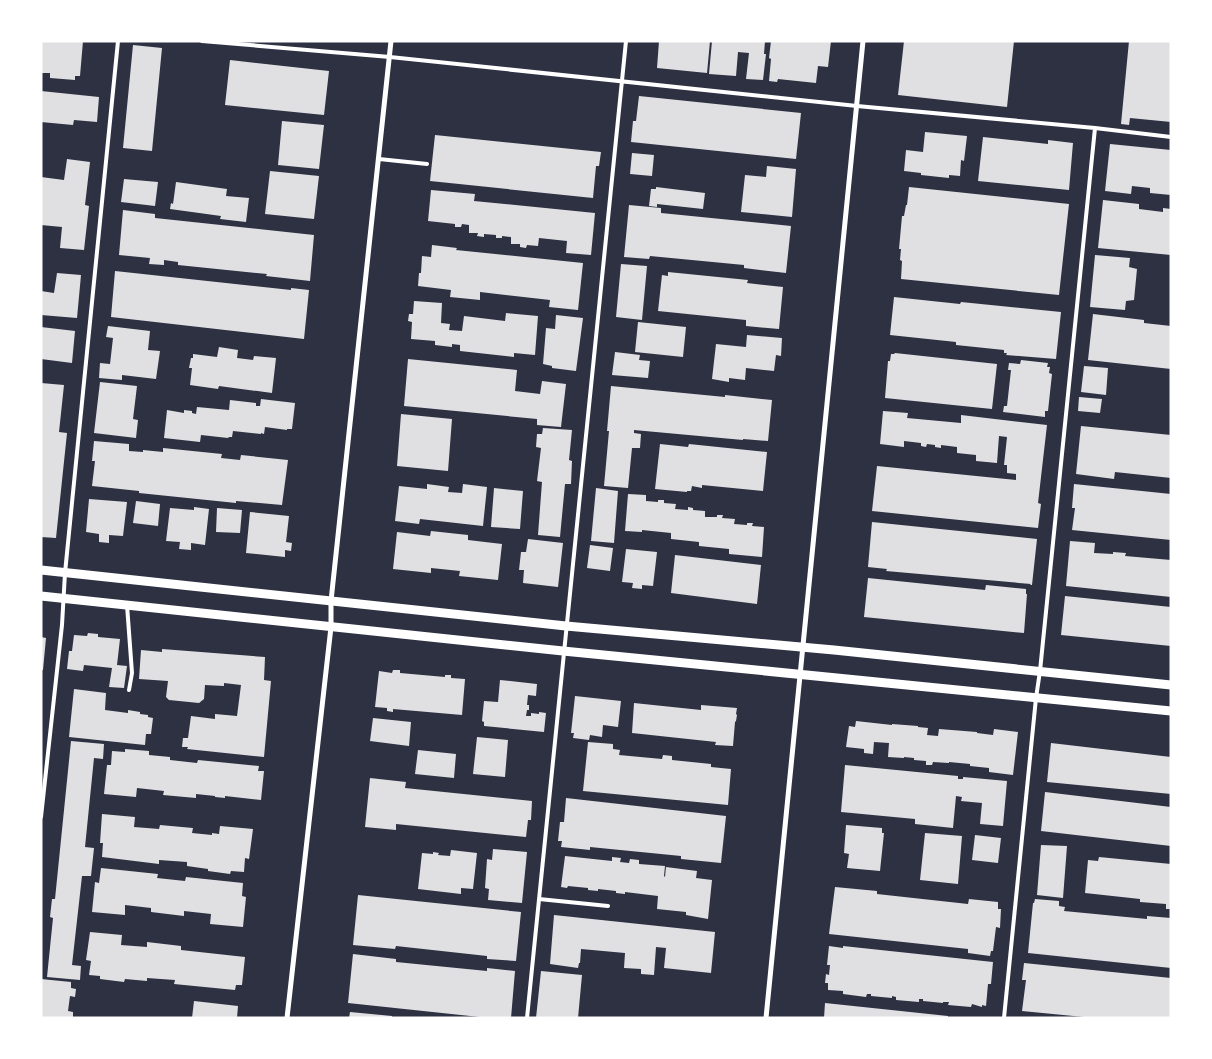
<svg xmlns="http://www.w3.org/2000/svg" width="1212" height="1059" viewBox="0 0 1212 1059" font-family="Rubik,sans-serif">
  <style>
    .building { fill: #e0e0e3 }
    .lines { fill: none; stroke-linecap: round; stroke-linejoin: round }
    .service { stroke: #fff; stroke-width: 4 }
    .minor { stroke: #fff; stroke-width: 5 }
    .tertiary { stroke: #fff; stroke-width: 9 }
  </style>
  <rect width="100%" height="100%" fill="#2d3142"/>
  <!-- building -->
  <path class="building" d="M41 41H83L80 76H75V80L50 78V73H41Z
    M659 41H710L707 73 657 68Z
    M712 41H765L764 54H766L763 80 746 79 749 53 738 52 736 76 709 74Z
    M771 41H831L828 67 818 66 816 83 778 79 777 82 769 81 771 59 769 58Z
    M904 41H1014L1007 107 898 95Z
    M1129 41H1171V122L1130 118 1129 125 1121 124Z
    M133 45 162 48 152 151 123 148Z
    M230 60 329 71 324 115 225 105Z
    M41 91 99 97 97 122 74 120 73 125 41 122Z
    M639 96 801 113 796 159 631 142 633 121H636Z
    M282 121 324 125 319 169 278 165Z
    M925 132 967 136 964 161 961 160 960 176 949 175V178L921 175V173L904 171 906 150 923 152Z
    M435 135 601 152 599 166H596L593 198 430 181Z
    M983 137 1048 144V140L1073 143 1069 190 978 181Z
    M1110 144 1171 150V195L1150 193V188L1132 186 1131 194 1105 191Z
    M632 153 654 155 652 176 630 174Z
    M67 159 90 162 85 205 89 206 84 250 60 248 62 227 41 225V177L64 180Z
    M767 166 796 169 792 217 741 212 745 175 766 177Z
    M270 171 319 176 314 219 265 214Z
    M124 179 158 182 155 206 121 202Z
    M176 182 227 189 226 196 249 198 246 222 220 219 221 216 170 209 171 203 173 204Z
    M656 187 705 193 703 209 657 204V207L649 206 651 189H656Z
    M909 187 1069 204 1059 295 901 279 902 261 900 260 901 249H899L902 216H904L906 205H907Z
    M431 190 475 194 474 201 595 213 591 255 566 253 567 241 539 238 538 246 527 245 526 248 520 247V244H511V237L502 236V238H496V235L484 234V237L477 236 478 233H469V225L462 224 461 227H455V224L428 221Z
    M1103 200 1139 204V209L1163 212V208L1171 209V255L1098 248Z
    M629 205 661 208V213L791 226 786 273 744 268V265L650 256 649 259 624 257Z
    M123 210 155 214V218L314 235 310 281 266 276 267 274 178 265V262L164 260V265L149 264 150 258 119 255Z
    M432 245 457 248 456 250 583 263 578 310 549 307 550 300 480 292V300L450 297 451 290 418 286 419 273H421L422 256 431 257Z
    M1095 255 1130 258 1129 267 1137 269 1134 300 1126 301 1125 310 1090 307Z
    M621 264 647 266 642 320 616 317Z
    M115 271 291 290V288L309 290 304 339 111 317Z
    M668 272 748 280 747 283 783 287 779 329 746 326V320L658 311 662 275 668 276Z
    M57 273 81 275 77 318 41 315V291L54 293Z
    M894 297 960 304 961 302 1061 312 1056 359 1006 355 1007 353H1004V350L956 345V342L890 335Z
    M414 301 442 303 441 323 450 324 449 330 462 331 464 316 505 321 506 313 538 316 535 355 514 353V357L460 351V345L452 344V347L435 345V341L411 339 412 322 408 321 409 314H413Z
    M1093 314 1144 320V323L1171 326V369L1088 360Z
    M556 315 583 318 576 371 552 368V366L543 364 546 328 555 329Z
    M638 322 686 327 683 357 635 352Z
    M108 326 150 331 148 350 160 351 156 379 122 375V380L99 378 100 363 110 364 113 338 106 337Z
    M41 327 75 331 72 363 41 359Z
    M747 335 782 338 781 356 776 355 774 371 746 368 745 380 729 378V382L712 379 716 344 746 347Z
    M219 347 238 350 237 358 253 360 254 356 276 358 272 393 219 386 218 389 190 385 192 368H189L191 358H193V354L217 357Z
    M615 352 640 355 639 360 650 361 648 378 612 375Z
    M895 353 997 364 992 409 885 398 888 361H890L891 354H894Z
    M408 359 517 370 515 391 540 394 542 381 566 384 561 427 537 425V419L404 406Z
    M1021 360 1048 363 1047 367H1050L1049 373 1052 374 1048 411H1045V417L1003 412 1004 406H1007L1011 370H1008L1009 363 1020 364Z
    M1084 366 1108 368 1106 395 1081 392Z
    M100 382 137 386 133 419 138 420 136 438 94 433Z
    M41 383 64 385 59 432 67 433 56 538 41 537Z
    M611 386 725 397V395L772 400 768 441 743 439V440L634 430V433L641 434 640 448H632L628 488 604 486 609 431H607Z
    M1079 397 1102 399 1100 413 1078 411Z
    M261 399 295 403 292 429H287V430L265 427 264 434 261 433V434L233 431 232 437H229L228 438 201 435 200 442 164 438 167 410 184 413V410L192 411V413L196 414 197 407 229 410 230 400 256 403V406H260Z
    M883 411 908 413 907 418 961 423V415L1047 425 1038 503 1041 504 1038 528 872 511 877 466 1016 480V474L1007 473V465H1004L1007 437 999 436 997 463 976 461V455L957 453V447L941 445V448L935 447V445L927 444 926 447 921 446V443L904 441V447L880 444Z
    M401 414 452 419 448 471 397 466Z
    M1081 426 1171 435V478L1115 472 1114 479 1076 474Z
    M543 428 572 430 569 460 572 461 571 484H565L560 537 538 535 542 482 537 481 541 448 536 447 537 434H542Z
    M94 441 129 444V451L143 452V450L163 452V448L222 454 221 458 240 460 241 455 288 460 282 505 236 501V503L139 493V491L92 486 95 461H92Z
    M660 444 688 447 689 444 767 452 763 491 702 485V488L692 486 691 491H687V492L655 489Z
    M427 484 449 487 448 492 462 493 463 484 487 487 483 526 420 519 419 524 395 521 399 486 427 489Z
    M1074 484 1171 494V540L1072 530 1075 508H1072Z
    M494 488 523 491 520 529 491 527Z
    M596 488 618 491 614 543 591 541Z
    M628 494 646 495V501L658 502V500H664V503L676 504 675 509 688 510V507L693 508V510L705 511V517H717V515H723L722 518 735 519 734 524 747 525V523H753L752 526 764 527 762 557 729 554V549L699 546V542L671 539V533L642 530V532L625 531Z
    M89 499 127 502 123 536 109 535V543L99 542V534L86 532Z
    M136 501 160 504 158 526 133 523Z
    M194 507 209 509 205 545 191 543V550L179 549 180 542 166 541 170 508 194 510Z
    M217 508 242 510 240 533 216 532Z
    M250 512 289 516 286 542 292 543 291 551 285 550V557L246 553Z
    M872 522 1037 539 1032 585H1030L1031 584 886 571 887 569 868 567Z
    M431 531 468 535V540L502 544 498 580 459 576 460 571 431 568V573L393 569 397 532 430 536Z
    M528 539 563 543 558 587 523 583 524 570H519L521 552H526Z
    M1070 541 1095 543 1094 553 1113 554V552L1126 553 1125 556 1171 560V597L1066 586Z
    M590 545 613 548 610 571 587 568Z
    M626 549 657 552 653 586 642 585V589L632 588 633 583 622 582Z
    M675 555 761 565 757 604 671 593Z
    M868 578 985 590 986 585 1026 589V594H1027L1024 633 864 617Z
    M1065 596 1171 607V646L1061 635Z
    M88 633 98 634V637L120 639 117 665 127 666 124 688 109 687 112 668 84 665 83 671 67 669 69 651H72L74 635 87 636Z
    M41 637 46 638 43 670H41Z
    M162 649 265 657 264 680 271 681 264 757 187 749 188 747H182L183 738H188L191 716 215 719V714L237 716 241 685 224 683V686L205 685 204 699 199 703 169 700 166 697 168 681 139 679 141 650 162 652Z
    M393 670H400V673L445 677V675H451V678L465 679 462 715 393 709V712L387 711V708L375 707 379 671 392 673Z
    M500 680 537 684 536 696 528 695 527 705H529V710H527L526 716H531V713L539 714V712L546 713 544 732 484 726V722L482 721 484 701 498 702Z
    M74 689 106 693 105 710 128 713V710L140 712V714L148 715V717L153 718 151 734H146L145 745 69 737Z
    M575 696 621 701 618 727 603 725 602 737 590 735 589 740 573 738 574 733H571Z
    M634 703 701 710V705L737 708 736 714 737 715 736 721 735 722 733 746 715 745 716 742 632 733Z
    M373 718 411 722 409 746 370 741Z
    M856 721 892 725V724L918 726V727L928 728 927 735 938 736 939 729 977 732V733L993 735 994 729 1018 732 1013 775 989 772V768L970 766V764L949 762V763L933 762 932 765H926V761L914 760V758L904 757V758L888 757 889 743 874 742 873 754 864 753V749L846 747 849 726 855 727Z
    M477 737 508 740 505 777 473 774Z
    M71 741 104 744 103 759 94 758 85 847 94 848 91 876H82L72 965 81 966 80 980 47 977 53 918 50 917 52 899H55Z
    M588 742 613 744V749L620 750 619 755 662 759 663 755 672 756V760L711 764V767L731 769 728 805 583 791Z
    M1051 743 1171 757V794L1047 782Z
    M125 749 149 751V755L170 757V760L197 763 198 760 259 766 258 771H264L261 800 225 796V798L215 797V796L196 794V798L163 795 164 791 137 788 136 797 104 794 107 765H111L112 751 125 752Z
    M418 750 456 754 454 778 415 774Z
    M845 765 958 776V779H963V777L1007 781 1003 826 980 824 982 803 961 801 962 797 956 796 953 828 915 824V819L841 812Z
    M370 778 406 782 405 788 532 801 531 820H528L526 837 396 824V830L365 827Z
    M1045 792 1171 807V846L1041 831Z
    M566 798 726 816 721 863 681 859V856L590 847V850L561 847 562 841H558L560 822H564Z
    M102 814 135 817 134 827 159 829 160 825 193 828 192 833 212 835V833L219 834 220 826 253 829 249 859 245 858 244 872 231 871 230 874 208 871V869L187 866V862L159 860V864L102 857 103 843H100Z
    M846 825 882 828V833H884L880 871 847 868 849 854 844 853Z
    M925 833 962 836 958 884 920 880Z
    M975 835 1001 838 998 863 972 860Z
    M1041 845 1067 846 1063 898 1037 895Z
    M493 849 527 852 522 903 488 900 489 889 485 888 487 859 492 860Z
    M451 850 477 853 473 889 461 888V894L418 889 422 853 433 854V852L439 853 438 855 450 856Z
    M565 856 612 861V857L621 858 620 862 629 863 630 859 639 860V864L665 866 664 876 665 877 666 867 697 871 696 878 712 880 708 919 686 915V912L657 909 658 896 625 892V894L616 893V891L598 889V891L588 890V888L568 886 567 888 561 887Z
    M1099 857 1171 864V909H1166V904L1140 902V899L1085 893 1088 860 1098 861Z
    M101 868 158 874 157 878 185 881 186 877 243 883 242 896 246 897 243 927 210 924 211 914 184 911V916L151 912V908L125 905V915L92 912 95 882 99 883Z
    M835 887 877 891V894L968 904 969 899 998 902V909H1001L1000 928 996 927 993 951H991L990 956 968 953V949L829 934Z
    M358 895 521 912 516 961 487 959V956L396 946 395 949 353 945Z
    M1035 899 1059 901V906L1065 907 1064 911 1147 919V916L1171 918V968L1028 953 1033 903H1034Z
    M554 915 715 932 711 973 664 968 666 948 656 947 654 975 641 974V969L624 968 625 953 581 949 580 963H579L578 968 550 964Z
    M90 932 122 935 121 945 147 947V942L181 946V950L245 957 242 985H236L235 990 174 984 175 980 147 978V981L125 979 124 982 100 979V976L89 975 91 961 86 960Z
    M829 946 843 948V946L993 962 991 984H988L986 1006 982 1005V1007L972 1004 971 1007 948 1005 949 1002H943V1003L923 1001V999H919V1002L896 1000V997L892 996V998L871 996V994H867L866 997 843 994V991L828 990V983H825L826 974 829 975 830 965H827Z
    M353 954 396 959V962L487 971V968L515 971 511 1018H489L348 1003Z
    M1024 963 1171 978V1018H1094L1022 1011 1026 980H1022Z
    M541 971 582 975 578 1018H536Z
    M41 979 71 982V988L76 989 75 997 70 996 68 1011 73 1012V1018H41Z
    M194 1001 238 1006 237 1018H192Z
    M825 1003 948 1016V1018H824Z
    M350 1012 392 1016V1018H349Z"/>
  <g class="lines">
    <!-- service -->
    <path class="service" d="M202 41 390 57 857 106 1095 128 1171 137
      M379 159 427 164
      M127 605 132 673 129 690
      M41 817 62 625 65 573 118 41
      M539 899 608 906
      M527 1018 626 41
      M1004 1018 1036 698 1040 671 1095 128"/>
    <!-- minor -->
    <path class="minor" d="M287 1018 331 627V601L391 41
      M766 1018 863 41"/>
    <!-- tertiary -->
    <path class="tertiary" d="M41 570 566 626 834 650 1171 685
      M41 596 563 651 1171 711"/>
  </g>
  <!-- border -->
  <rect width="1212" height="1059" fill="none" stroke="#ffffff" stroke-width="85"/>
</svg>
